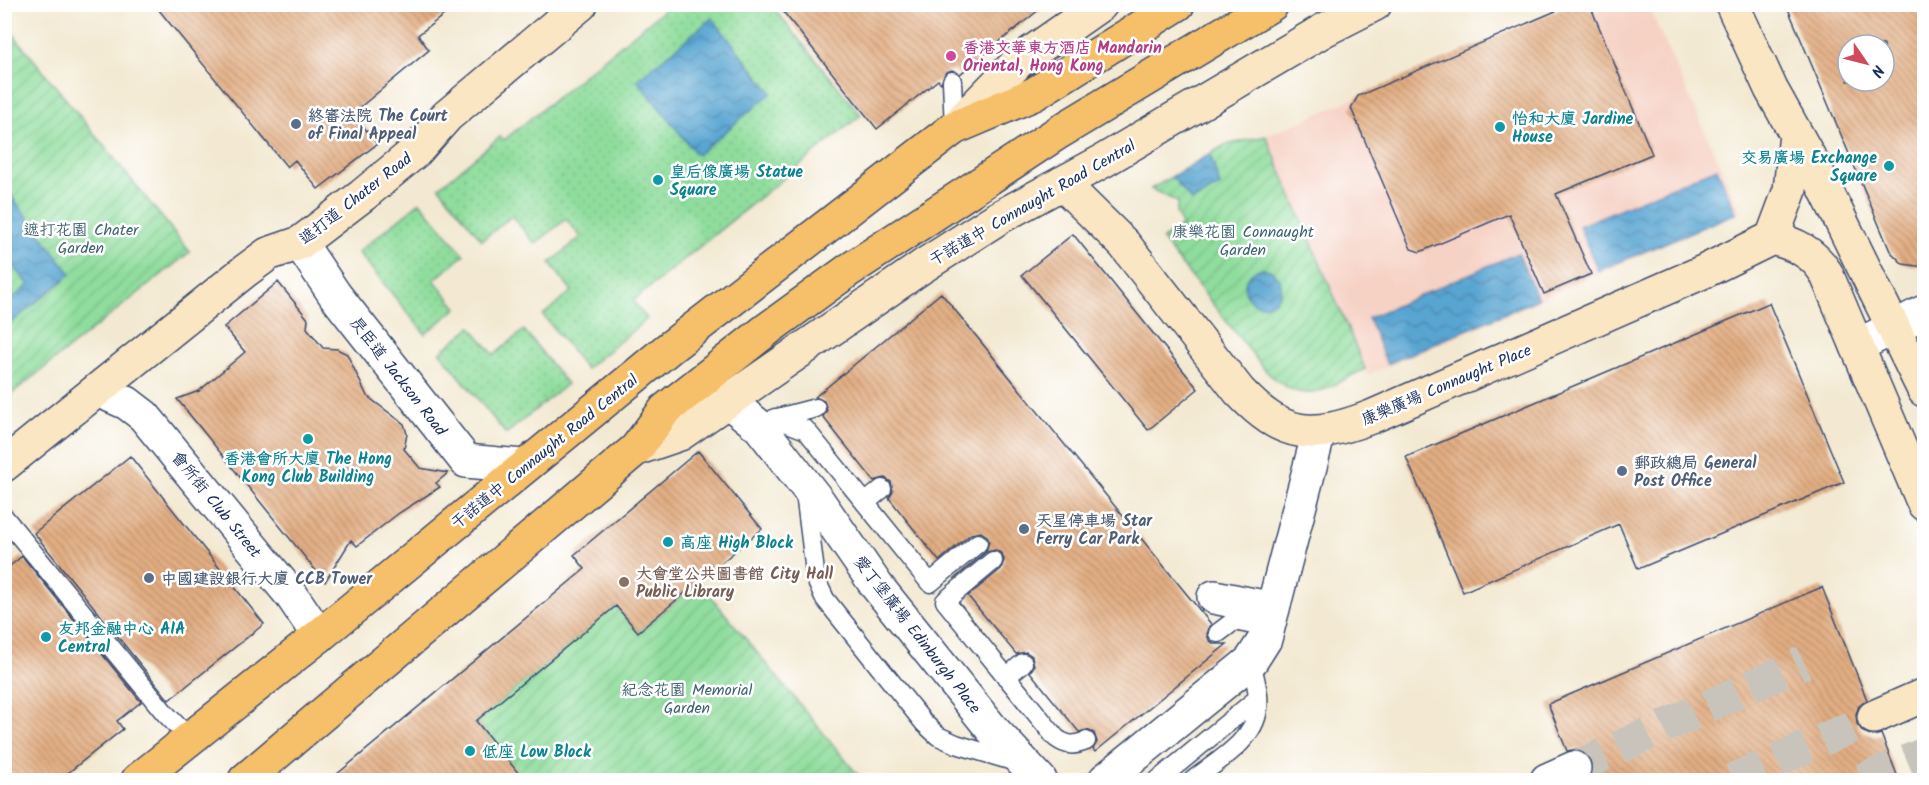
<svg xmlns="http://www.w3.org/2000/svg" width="1929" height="785" viewBox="0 0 1929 785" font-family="Kalam,'LXGW WenKai TC',sans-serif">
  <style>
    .built { fill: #f6d2c5 }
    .grass { fill: url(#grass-dots); stroke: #55867d; stroke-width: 1.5 }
    .garden { fill: url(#garden-furrows); stroke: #55867d; stroke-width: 1.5 }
    .water { fill: url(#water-waves); stroke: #3a6a98; stroke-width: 1.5 }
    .building { fill: url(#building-back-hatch); fill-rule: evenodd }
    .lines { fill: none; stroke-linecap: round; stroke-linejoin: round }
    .minor-tunnel { stroke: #c8c4bb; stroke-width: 33; stroke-dasharray: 33 16; stroke-linecap: butt }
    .secondary-tunnel { stroke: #c8c4bb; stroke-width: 33; stroke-dasharray: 33 16; stroke-linecap: butt }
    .service-casing { stroke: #3b4b6f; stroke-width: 21 }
    .minor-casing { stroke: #3b4b6f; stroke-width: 36 }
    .tertiary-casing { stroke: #3b4b6f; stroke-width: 36 }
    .secondary-casing { stroke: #3b4b6f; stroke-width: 36 }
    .primary-casing { stroke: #3b4b6f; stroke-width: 36 }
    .trunk-casing { stroke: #3b4b6f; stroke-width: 36 }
    .service { stroke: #fff; stroke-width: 18 }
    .minor { stroke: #fff; stroke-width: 33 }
    .tertiary { stroke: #fff; stroke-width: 33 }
    .secondary { stroke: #fbe6c4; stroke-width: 33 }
    .primary { stroke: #f6c06b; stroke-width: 33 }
    .trunk { stroke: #f6c06b; stroke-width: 33 }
    .hotel-dot { fill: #d1479c; stroke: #fff; stroke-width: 2 }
    .service-dot { fill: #5c6f8a; stroke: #fff; stroke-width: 2 }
    .culture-dot { fill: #0f9aa8; stroke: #fff; stroke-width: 2 }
    .education-dot { fill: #8d6e63; stroke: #fff; stroke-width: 2 }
    .labels { text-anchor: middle; stroke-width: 5; stroke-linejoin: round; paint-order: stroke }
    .hotel-label { font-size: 16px; font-weight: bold; fill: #b23c85; stroke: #fff; text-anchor: start }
    .service-label { font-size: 16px; font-weight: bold; fill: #4e5e75; stroke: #fff; text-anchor: start }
    .culture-label { font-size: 16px; font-weight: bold; fill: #0d838f; stroke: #fff; text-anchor: start }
    .street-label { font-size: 16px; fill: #1b2f5e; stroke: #fff }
    .park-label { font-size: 16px; fill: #3e6371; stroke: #fff }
    .education-label { font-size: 16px; font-weight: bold; fill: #785e54; stroke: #fff; text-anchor: start }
  </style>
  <defs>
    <pattern id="grass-dots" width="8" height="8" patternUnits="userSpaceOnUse" patternTransform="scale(1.5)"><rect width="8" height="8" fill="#8fdd9c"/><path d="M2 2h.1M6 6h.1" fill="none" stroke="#7bbe89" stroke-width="1.8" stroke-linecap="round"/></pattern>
    <pattern id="garden-furrows" width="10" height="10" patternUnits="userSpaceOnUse" patternTransform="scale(1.5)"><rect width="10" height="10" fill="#8fdd9c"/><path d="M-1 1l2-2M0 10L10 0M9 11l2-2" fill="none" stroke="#7bbe89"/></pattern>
    <pattern id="water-waves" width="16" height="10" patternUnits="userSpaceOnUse" patternTransform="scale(1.5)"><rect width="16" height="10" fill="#59a5d2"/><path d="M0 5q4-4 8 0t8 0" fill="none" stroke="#4987ae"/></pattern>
    <pattern id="building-back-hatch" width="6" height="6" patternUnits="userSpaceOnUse" patternTransform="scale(1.5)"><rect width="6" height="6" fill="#e3ae82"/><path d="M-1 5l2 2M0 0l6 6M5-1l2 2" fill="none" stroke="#b78e6e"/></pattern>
  </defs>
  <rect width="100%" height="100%" fill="#fff"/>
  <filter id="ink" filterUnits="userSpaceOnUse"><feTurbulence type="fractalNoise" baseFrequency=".0167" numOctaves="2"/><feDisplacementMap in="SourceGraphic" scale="12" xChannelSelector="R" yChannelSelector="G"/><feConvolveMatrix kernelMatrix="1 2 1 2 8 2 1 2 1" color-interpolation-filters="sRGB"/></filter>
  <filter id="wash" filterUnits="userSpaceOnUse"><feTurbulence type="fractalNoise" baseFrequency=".008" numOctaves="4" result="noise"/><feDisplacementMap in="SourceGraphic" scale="24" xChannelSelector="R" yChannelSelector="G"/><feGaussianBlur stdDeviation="1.35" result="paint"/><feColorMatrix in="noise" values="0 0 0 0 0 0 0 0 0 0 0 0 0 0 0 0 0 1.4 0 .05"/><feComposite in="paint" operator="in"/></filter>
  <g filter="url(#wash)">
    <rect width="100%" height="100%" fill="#f3e9d2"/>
    <!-- built -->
    <path class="built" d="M1572 5H1648L1741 211 1368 375 1266 136Z"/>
    <!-- grass -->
    <path class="grass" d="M670 5H771L861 115 633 301 647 319 586 369 543 315 572 291 550 263 581 237 566 219 535 244 512 216 482 240 439 187 500 137 504 140Z
      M420 202 464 255 434 280 457 308 425 334 358 252Z
      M471 327 494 355 524 330 567 384 506 434 440 352Z"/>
    <!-- garden -->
    <path class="garden" d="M4 23 190 252 5 399H4Z
      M1266 136 1365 369C1320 390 1306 410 1265 370L1162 240 1182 225 1176 213 1178 202 1151 189 1225 145Z
      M699 582 862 780H524L476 721 616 606 638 632Z"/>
    <!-- water -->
    <path class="water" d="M712 18 772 93 697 155 637 80Z
      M1210 154 1220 186 1192 201 1172 177Z
      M1717 168 1736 213 1598 271 1579 226Z
      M5 188 71 274 5 328V304L29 285 5 255V249L11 244 5 235Z
      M1518 253 1538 299 1387 364 1368 318Z
      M1245 287a18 18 0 1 1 36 0a18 18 0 1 1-36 0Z"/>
    <g id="blocks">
      <!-- building -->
      <path class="building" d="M154 4H458L418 35 429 50 353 113 377 144 318 189 295 160 287 167Z
        M777 4H1046L960 74 952 70 946 72 941 83 938 80 877 129Z
        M1572 4H1585L1592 10 1652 154 1556 194 1591 274 1544 294 1509 214 1420 252 1411 249 1351 108 1358 96Z
        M1786 4H1924V267L1903 264 1890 251ZM1848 45H1884V81H1848Z
        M1073 234 1198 389 1148 430 1022 275Z
        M278 282 308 319 307 328 323 348 337 349 347 354 367 396 404 424 407 434 404 449 420 468 448 473 436 483 440 487 399 513 357 546 351 540 325 582 177 399 199 391 245 352 224 327Z
        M941 293 1211 624 1207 634 1209 640 1214 644H1227L1095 752 1093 749 1097 742 1094 733 1087 730 1079 732 1030 672 1034 666 1032 656 1026 652 1016 654 968 596 1001 569 1004 560 1002 554 996 550 986 552 954 579 986 551 989 542 987 536 981 532 971 534 939 561 889 498 893 492 891 482 885 478 874 481 823 417 827 410 824 401 815 397Z
        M1769 303 1844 482 1638 569 1619 524 1463 592 1406 457Z
        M698 451 762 529 638 632 616 606 476 721 524 780H330L585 569 574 555Z
        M130 456 264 624 169 700 34 533Z
        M22 556 141 702 117 721 123 729 59 780H4V571Z
        M1822 587 1867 700 1859 706 1856 714 1857 724 1863 732 1873 736 1881 734 1899 780H1587L1593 771 1591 760 1585 753 1577 749 1567 751 1548 704Z"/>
    </g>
  </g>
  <g filter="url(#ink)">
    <use href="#blocks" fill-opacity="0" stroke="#3b4b6f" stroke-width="1.5"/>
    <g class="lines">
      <!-- minor-tunnel -->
      <path class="minor-tunnel" d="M1574 768 1804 662"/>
      <!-- secondary-tunnel -->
      <path class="secondary-tunnel" d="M1732 780 1874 717
        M1862 780 1924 754"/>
      <defs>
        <path id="service" d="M952 81 954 128
          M775 418 806 430 930 583 978 543
          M774 419 816 408
          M805 493 816 580 825 599 924 723 938 736 956 744 1019 763
          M865 503 882 489
          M4 517 165 713 190 739
          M993 561 945 601 1056 738C1067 746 1074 746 1086 741
          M1218 633 1234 621 1268 628
          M1006 677 1023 663
          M1158 780 1258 698
          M1193 780C1216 762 1255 741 1258 708 1260 693 1254 676 1251 661"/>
        <path id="minor" d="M98 390 127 403 144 416 292 596 319 636
          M729 402 760 427 818 501 876 585 992 729 1040 780
          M1214 597 1273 609
          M1105 780 1251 661 1265 639 1319 432
          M1547 780 1574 768"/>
        <path id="tertiary" d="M300 243 335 295 466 461 523 466
          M1857 346 1924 312"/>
        <path id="secondary" d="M1732 4 1771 89 1815 168 1924 390
          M954 128 1018 62 1101 4
          M1062 183 1124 244 1239 391C1284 439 1312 439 1371 417L1705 271 1772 238C1795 244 1813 252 1826 273L1924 504
          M1772 238 1790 190 1796 134
          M636 449 680 434 923 266 998 218 1103 161 1324 30 1375 4
          M4 465 245 271 268 254 300 243 363 195 416 151 447 116 581 4
          M1874 717 1924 695"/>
        <path id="primary" d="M245 780 636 449 665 410 769 328 849 270 1059 132 1272 4"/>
        <path id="trunk" d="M138 780 319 636 668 349 954 128 1034 94 1178 4"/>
      </defs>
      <!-- service casing -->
      <use href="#service" class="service-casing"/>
      <!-- minor casing -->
      <use href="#minor" class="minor-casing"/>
      <!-- tertiary casing -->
      <use href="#tertiary" class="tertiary-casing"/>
      <!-- secondary casing -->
      <use href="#secondary" class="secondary-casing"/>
      <!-- primary casing -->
      <use href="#primary" class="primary-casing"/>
      <!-- trunk casing -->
      <use href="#trunk" class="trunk-casing"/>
      <!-- service -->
      <use href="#service" class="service"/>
      <!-- minor -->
      <use href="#minor" class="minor"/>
      <!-- tertiary -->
      <use href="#tertiary" class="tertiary"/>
      <!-- secondary -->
      <use href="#secondary" class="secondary"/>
      <!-- primary -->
      <use href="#primary" class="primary"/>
      <!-- trunk -->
      <use href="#trunk" class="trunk"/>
    </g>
  </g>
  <!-- markers -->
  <circle class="hotel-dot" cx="951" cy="56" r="6"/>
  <g class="service-dot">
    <circle cx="296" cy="124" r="6"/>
    <circle cx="1622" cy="471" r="6"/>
    <circle cx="1024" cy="529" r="6"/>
    <circle cx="149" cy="578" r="6"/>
  </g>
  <g class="culture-dot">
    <circle cx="1500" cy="127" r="6"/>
    <circle cx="1889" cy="166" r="6"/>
    <circle cx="658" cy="180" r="6"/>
    <circle cx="308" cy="439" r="6"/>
    <circle cx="668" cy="542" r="6"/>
    <circle cx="46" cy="637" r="6"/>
    <circle cx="470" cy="751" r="6"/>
  </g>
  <circle class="education-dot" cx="624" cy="582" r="6"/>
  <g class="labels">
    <!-- hotel labels -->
    <g class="hotel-label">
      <text x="963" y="53">香港文華東方酒店 Mandarin<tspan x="963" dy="18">Oriental, Hong Kong</tspan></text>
    </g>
    <!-- service labels -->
    <g class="service-label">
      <text x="308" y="121">終審法院 The Court<tspan x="308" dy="18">of Final Appeal</tspan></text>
      <text x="1634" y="468">郵政總局 General<tspan x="1634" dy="18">Post Office</tspan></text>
      <text x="1036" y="526">天星停車場 Star<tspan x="1036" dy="18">Ferry Car Park</tspan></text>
      <text x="161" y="584">中國建設銀行大廈 CCB Tower</text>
    </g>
    <!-- culture labels -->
    <g class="culture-label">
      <text x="1512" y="124">怡和大廈 Jardine<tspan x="1512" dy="18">House</tspan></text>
      <text x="1877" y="163" text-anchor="end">交易廣場 Exchange<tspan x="1877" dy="18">Square</tspan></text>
      <text x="670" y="177">皇后像廣場 Statue<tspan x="670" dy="18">Square</tspan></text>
      <text x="308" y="464" text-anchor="middle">香港會所大廈 The Hong<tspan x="308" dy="18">Kong Club Building</tspan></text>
      <text x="680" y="548">高座 High Block</text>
      <text x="58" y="634">友邦金融中心 AIA<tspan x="58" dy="18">Central</tspan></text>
      <text x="482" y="757">低座 Low Block</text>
    </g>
    <!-- street labels -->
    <g class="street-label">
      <text transform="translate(355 198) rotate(-38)" y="6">遮打道 Chater Road</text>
      <text transform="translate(1032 202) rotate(-30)" y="6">干諾道中 Connaught Road Central</text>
      <text transform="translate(399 376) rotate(52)" y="6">昃臣道 Jackson Road</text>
      <text transform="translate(1446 384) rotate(-23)" y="6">康樂廣場 Connaught Place</text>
      <text transform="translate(544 451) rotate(-39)" y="6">干諾道中 Connaught Road Central</text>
      <text transform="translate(217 504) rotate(51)" y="6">會所街 Club Street</text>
      <text transform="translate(918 634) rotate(52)" y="6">愛丁堡廣場 Edinburgh Place</text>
    </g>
    <!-- park labels -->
    <g class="park-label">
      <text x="81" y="235">遮打花園 Chater<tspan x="81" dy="18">Garden</tspan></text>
      <text x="1243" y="237">康樂花園 Connaught<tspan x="1243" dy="18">Garden</tspan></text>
      <text x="687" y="695">紀念花園 Memorial<tspan x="687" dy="18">Garden</tspan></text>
    </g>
    <!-- education labels -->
    <g class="education-label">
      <text x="636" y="579">大會堂公共圖書館 City Hall<tspan x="636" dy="18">Public Library</tspan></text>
    </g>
  </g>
  <!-- margin -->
  <rect width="1929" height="785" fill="none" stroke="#fff" stroke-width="24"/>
  <!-- north arrow -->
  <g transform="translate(1866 63) rotate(125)"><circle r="28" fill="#ffffff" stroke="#a4acbf" stroke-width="1.5"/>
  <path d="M0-4.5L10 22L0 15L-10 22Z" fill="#d1495b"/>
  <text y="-9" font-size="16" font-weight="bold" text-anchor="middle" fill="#1b2f5e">N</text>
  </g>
</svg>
